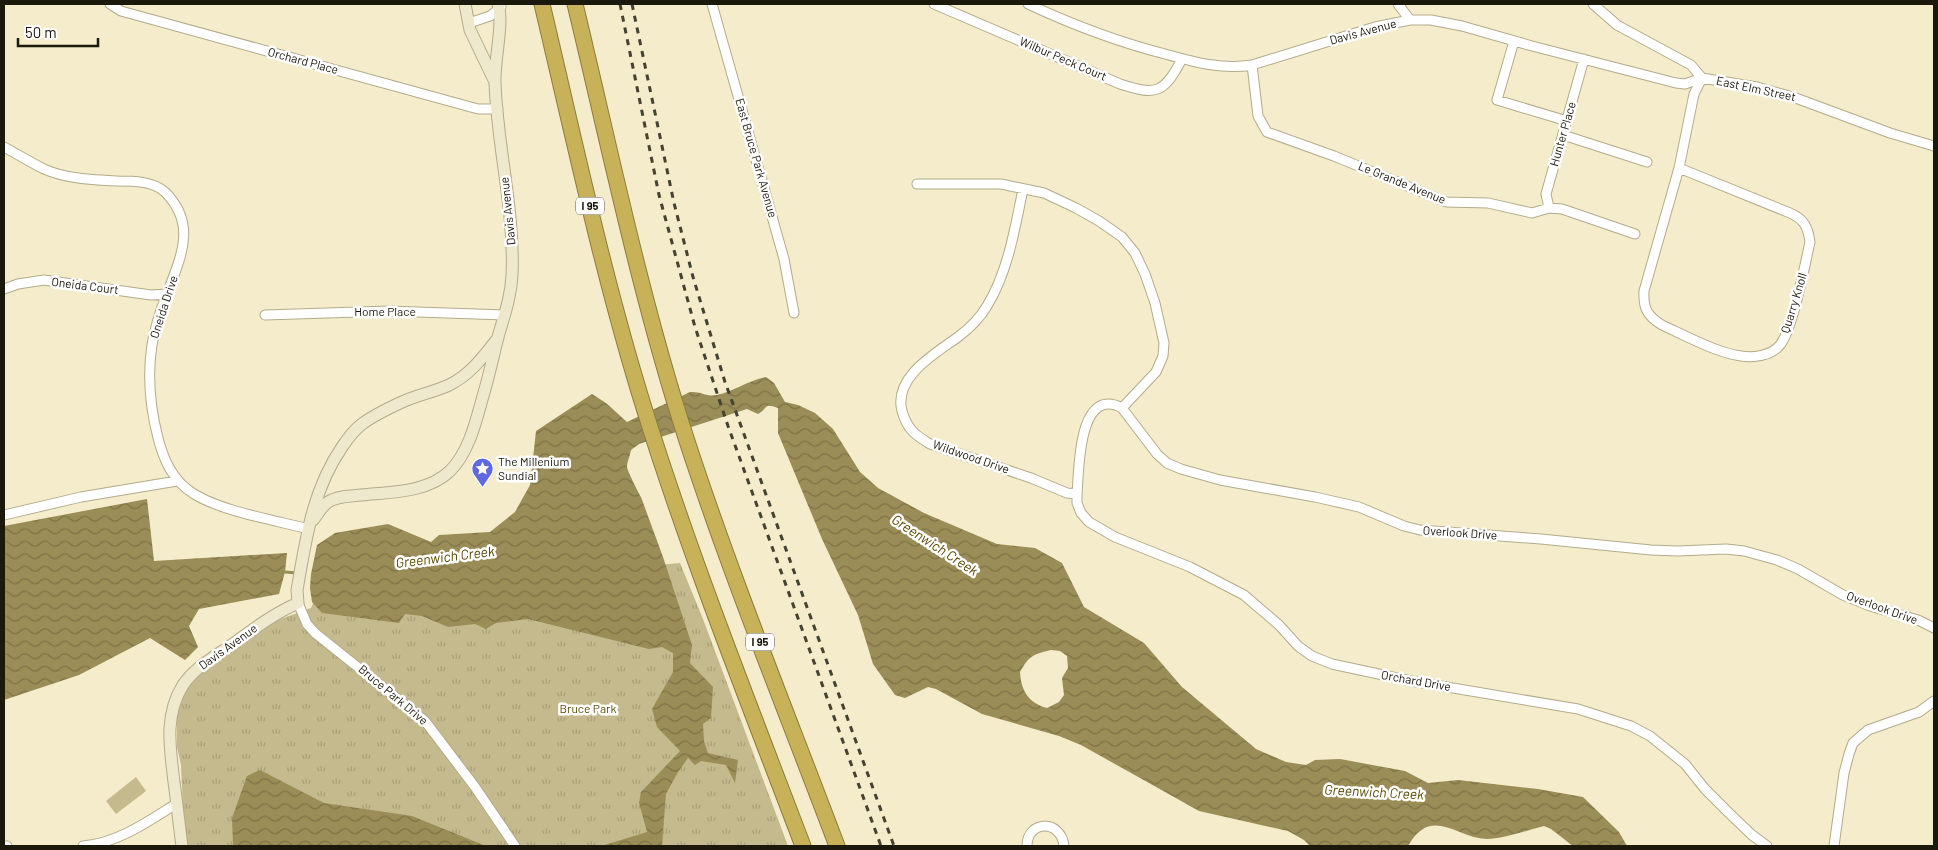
<svg xmlns="http://www.w3.org/2000/svg" width="1938" height="850" viewBox="0 0 1938 850" font-family="Barlow,sans-serif">
  <style>
    .green { fill: #c5ba8d }
    .park { fill: url(#park-tufts) }
    .water { fill: url(#water-waves); fill-rule: evenodd }
    .lines { fill: none; stroke-linecap: round; stroke-linejoin: round }
    .stream { stroke: #9b8d57; stroke-width: 3 }
    .minor-casing { stroke: #b3ab8b; stroke-width: 11 }
    .secondary-casing { stroke: #b3ab8b; stroke-width: 13 }
    .motorway-casing { stroke: #8b7c3e; stroke-width: 17 }
    .minor { stroke: #fff; stroke-width: 9 }
    .secondary { stroke: #eee8cd; stroke-width: 11 }
    .motorway { stroke: #c8b259; stroke-width: 15 }
    .rail { stroke: #464231; stroke-width: 3; stroke-dasharray: 6 6; stroke-linecap: butt }
    .labels { text-anchor: middle; stroke-width: 5; stroke-linejoin: round; paint-order: stroke }
    .shield { fill: #fff; stroke: #5f5d55; stroke-width: 1 }
    .shield-label { font-size: 11px; font-weight: bold; fill: #1b180c }
    .street-label { font-size: 12px; fill: #1b180c; stroke: #fff }
    .poi-label { font-size: 12px; fill: #1b180c; stroke: #fff; text-anchor: start }
    .park-label { font-size: 12px; fill: #5f500c; stroke: #fff }
    .water-label { font-size: 14px; font-style: italic; fill: #5c4d06; stroke: #fff }
  </style>
  <defs>
    <pattern id="park-tufts" width="24" height="20" patternUnits="userSpaceOnUse" patternTransform="scale(1.25)"><rect width="24" height="20" fill="#c5ba8d"/><path d="M3 7l-1-3M5 7V3M7 7l1-3M15 17l-1-3M17 17v-4M19 17l1-3" fill="none" stroke="#a99f78"/></pattern>
    <pattern id="water-waves" width="16" height="10" patternUnits="userSpaceOnUse" patternTransform="scale(1.25)"><rect width="16" height="10" fill="#9b8d57"/><path d="M0 5q4-4 8 0t8 0" fill="none" stroke="#7e7246"/></pattern>
  </defs>
  <rect width="100%" height="100%" fill="#f4ecca"/>
  <!-- green -->
  <path class="green" d="M136 777 146 791 116 814 106 801Z"/>
  <!-- park -->
  <path class="park" d="M680 563 703 619 788 846H188L183 809 181 765 177 747V713L186 690 197 677 212 665 275 621 311 608 317 594Z"/>
  <!-- water -->
  <path class="water" d="M766 377 774 383 785 402 798 405 815 413 833 429 860 472 878 488 924 513 997 544 1035 548 1062 563 1084 607 1144 643 1182 687 1256 749 1286 762 1306 765 1315 760 1340 759 1405 771 1428 783 1458 780 1538 789 1583 797 1619 832 1627 846H1573L1551 829 1544 826C1529 830 1502 839 1487 839 1456 838 1431 805 1408 846H1310L1304 840 1288 831 1199 811 1081 745 1059 736 982 714 936 689 928 687 905 698 895 695 873 664 858 615 822 539 778 433V408C763 402 768 409 758 414L747 409 639 444 631 450C630 456 627 462 627 467 627 470 639 494 641 497L663 557 692 645 690 663 713 687 711 718 703 724 704 741 708 753 738 760 735 783 726 765 701 761 695 765 688 758 678 772 666 794 662 846H601L647 832 639 803 641 792 680 751 657 727 652 709 673 672V653L662 647 649 649 528 619 496 623 486 629 475 624 448 627 422 616 405 614 399 623 322 613 312 602 310 588 311 574 317 545 335 533 388 524 431 542 439 535 490 532 515 512 530 485 536 431 592 394 606 403 627 422 690 392C700 391 707 397 717 395 734 391 749 380 766 377ZM1051 650 1060 651 1067 656 1068 668 1062 678 1064 695 1059 702 1047 708C1028 703 1021 690 1020 672 1029 656 1033 654 1051 650Z
    M147 499 154 561 287 553 285 572 279 594 199 609 189 626 198 647 185 660 150 638 79 675 4 700V526Z
    M260 770 324 803 412 816 486 846H233L232 818 247 776Z"/>
  <g class="lines">
    <!-- stream -->
    <path class="stream" d="M285 572 297 573"/>
    <defs>
      <path id="minor" d="M110 4 121 11 478 109H498
        M712 4 784 259 794 313
        M934 4 1120 84C1157 96 1164 93 1182 59
        M1028 4C1073 25 1118 42 1165 54 1194 62 1222 70 1252 65L1375 27 1410 20H1431L1462 26 1532 46 1676 83 1685 84 1702 78
        M1398 4 1410 20
        M1593 4 1617 25 1691 65 1702 78 1757 87 1793 97 1890 133 1934 146
        M469 23 490 16 501 7
        M1514 41 1497 100 1567 121
        M1252 65 1258 116 1267 132 1334 156 1446 202 1488 203 1532 213 1549 208 1562 209 1635 234
        M1563 135 1647 162
        M4 147C17 154 30 162 44 169 66 179 94 180 118 181 133 181 153 181 165 192 198 225 180 258 167 294 160 311 155 327 152 345 147 377 150 407 158 438 164 461 173 481 194 494 224 512 274 520 309 529
        M1679 168 1790 213C1804 219 1808 227 1810 242 1805 264 1793 329 1780 345 1771 356 1753 358 1741 356 1717 353 1684 335 1662 325 1647 316 1643 308 1644 291Z
        M1679 168 1694 94 1702 78
        M917 184H1001L1044 193 1076 208 1099 221 1122 237 1135 253 1145 274 1155 303 1164 343 1163 356 1156 372 1122 408
        M1023 189C1015 228 1008 272 987 306 980 318 970 328 958 337 936 353 893 377 902 411 907 429 915 435 930 444L1031 478 1067 493 1077 494
        M1549 208 1546 194 1584 59
        M4 289 18 284 44 280 151 295 167 294
        M265 315 389 311 505 315
        M4 515 81 497 177 481
        M298 603 307 624 315 633 425 721 475 787 515 846
        M4 846H7
        M83 846C118 843 147 822 176 804
        M1027 846C1027 820 1061 819 1064 846
        M1767 846 1752 835 1730 814 1705 789 1685 764 1650 736 1631 726 1578 709 1411 681 1332 664 1312 656 1298 646 1279 625 1244 595 1190 567 1115 537 1089 522 1081 513 1077 503V494C1079 470 1078 385 1122 408L1157 454 1167 463 1181 469 1220 480 1315 497 1359 507 1404 526 1420 530 1541 539 1651 550 1678 551 1726 549 1744 551 1777 560 1798 569 1843 595 1870 606 1918 620 1934 628
        M1834 846 1844 773 1849 754 1853 743 1868 730 1919 712 1934 701"/>
      <path id="secondary" d="M465 4 470 30 494 80
        M313 520C318 514 321 507 328 502 337 496 350 496 361 495 390 492 427 493 450 471 469 452 476 421 483 396 489 376 493 357 498 337 504 316 511 297 512 275 515 212 497 145 495 83 494 60 504 24 498 4
        M182 846C179 825 177 803 174 782 170 748 164 715 183 685 194 668 214 657 230 646 252 630 273 614 298 603L297 590C306 539 312 491 342 447 348 438 354 430 362 424 374 415 389 408 402 402 417 395 434 392 449 385 470 375 484 356 498 338"/>
      <path id="motorway" d="M542 4C574 139 603 276 644 408 690 556 748 701 803 846
        M575 4C610 149 640 296 686 438 731 576 786 711 837 846"/>
    </defs>
    <!-- minor casing -->
    <use href="#minor" class="minor-casing"/>
    <!-- secondary casing -->
    <use href="#secondary" class="secondary-casing"/>
    <!-- motorway casing -->
    <use href="#motorway" class="motorway-casing"/>
    <!-- minor -->
    <use href="#minor" class="minor"/>
    <!-- secondary -->
    <use href="#secondary" class="secondary"/>
    <!-- motorway -->
    <use href="#motorway" class="motorway"/>
    <!-- rail -->
    <path class="rail" d="M620 4 659 195 695 327 728 426 881 846
      M632 4 674 203 693 277 725 382 894 846"/>
  </g>
  <!-- icons -->
  <defs>
    <symbol id="sight-pin" viewBox="-11 -11 22 30"><path d="M0 17L-7.5 6A9.5 9.5 0 1 1 7.5 6Z" fill="#5f69e1" stroke="#fff"/><path d="M0-6L1.8-2.2L6-1.7L2.9 1.2L3.7 5.4L0 3.3L-3.7 5.4L-2.9 1.2L-6-1.7L-1.8-2.2Z" fill="#fff"/></symbol>
  </defs>
  <g fill-rule="evenodd">
    <use href="#sight-pin" x="470" y="456" width="25" height="34"/>
  </g>
  <g class="labels">
    <!-- shield labels -->
    <g class="shield">
      <rect x="576" y="197.5" width="28" height="17" rx="4"/>
      <rect x="746" y="633.5" width="28" height="17" rx="4"/>
    </g>
    <g class="shield-label">
      <text x="590" y="210">I 95</text>
      <text x="760" y="646">I 95</text>
    </g>
    <!-- street labels -->
    <g class="street-label">
      <text transform="translate(1363 32) rotate(-15)" y="4">Davis Avenue</text>
      <text transform="translate(1063 59) rotate(23)" y="4">Wilbur Peck Court</text>
      <text transform="translate(303 61) rotate(15)" y="4">Orchard Place</text>
      <text transform="translate(1756 89) rotate(12)" y="4">East Elm Street</text>
      <text transform="translate(1563 134) rotate(-74)" y="4">Hunter Place</text>
      <text transform="translate(756 158) rotate(74)" y="4">East Bruce Park Avenue</text>
      <text transform="translate(1402 183) rotate(22)" y="4">Le Grande Avenue</text>
      <text transform="translate(508 211) rotate(-96)" y="4">Davis Avenue</text>
      <text transform="translate(85 286) rotate(7)" y="4">Oneida Court</text>
      <text transform="translate(1794 303) rotate(-73)" y="4">Quarry Knoll</text>
      <text transform="translate(164 307) rotate(-72)" y="4">Oneida Drive</text>
      <text x="385" y="316">Home Place</text>
      <text transform="translate(971 457) rotate(19)" y="4">Wildwood Drive</text>
      <text transform="translate(1460 533) rotate(4)" y="4">Overlook Drive</text>
      <text transform="translate(1882 608) rotate(20)" y="4">Overlook Drive</text>
      <text transform="translate(228 647) rotate(-36)" y="4">Davis Avenue</text>
      <text transform="translate(1416 681) rotate(10)" y="4">Orchard Drive</text>
      <text transform="translate(393 695) rotate(40)" y="4">Bruce Park Drive</text>
    </g>
    <!-- poi labels -->
    <g class="poi-label">
      <text x="498" y="466">The Millenium<tspan x="498" dy="14">Sundial</tspan></text>
    </g>
    <!-- park labels -->
    <g class="park-label">
      <text x="588" y="713">Bruce Park</text>
    </g>
    <!-- water labels -->
    <g class="water-label">
      <text transform="translate(935 545) rotate(33)" y="5">Greenwich Creek</text>
      <text transform="translate(445 557) rotate(-7)" y="5">Greenwich Creek</text>
      <text transform="translate(1374 792) rotate(3)" y="5">Greenwich Creek</text>
    </g>
  </g>
  <!-- border -->
  <rect width="1938" height="850" fill="none" stroke="#1b180c" stroke-width="10"/>
  <!-- scale -->
  <path d="M18 38v8h80v-8" fill="none" stroke="#1b180c" stroke-width="2.5"/>
  <text x="25" y="38" font-size="15" fill="#1b180c" stroke="#ffffff" stroke-width="4" paint-order="stroke">50 m</text>
</svg>
